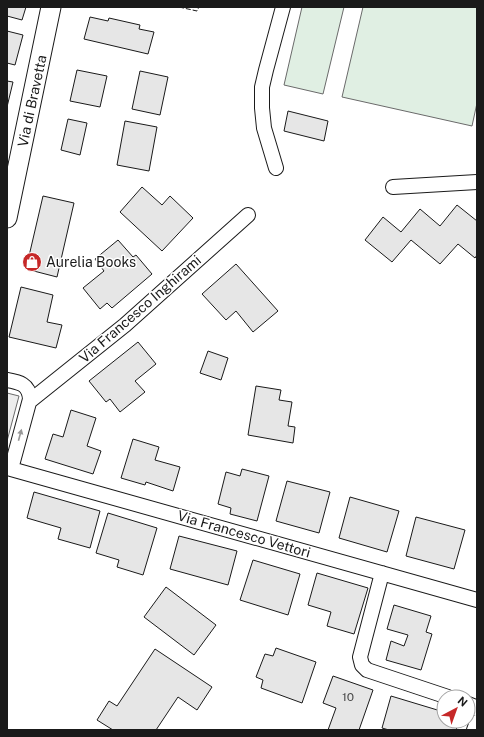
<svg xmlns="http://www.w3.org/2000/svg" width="484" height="737" viewBox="0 0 484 737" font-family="'Public Sans',sans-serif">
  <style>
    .green { fill: #e0efe3; stroke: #6a6a6a }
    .parking { fill: #ededed; stroke: #6a6a6a }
    .building { fill: #e6e6e6; stroke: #1a1a1a }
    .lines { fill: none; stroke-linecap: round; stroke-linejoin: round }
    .minor-casing { stroke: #1a1a1a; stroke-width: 16 }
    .secondary-casing { stroke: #1a1a1a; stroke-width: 21 }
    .minor { stroke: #fff; stroke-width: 14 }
    .secondary { stroke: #fff; stroke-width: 19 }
    .fence { stroke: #1a1a1a; stroke-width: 1; stroke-dasharray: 5 2; stroke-linecap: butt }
    .oneway { fill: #989898 }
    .labels { text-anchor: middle; stroke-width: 3; stroke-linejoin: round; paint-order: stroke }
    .number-label { font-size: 12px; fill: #4d4d4d }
    .street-label { font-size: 14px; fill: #1a1a1a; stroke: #fff }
    .poi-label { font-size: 14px; fill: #1a1a1a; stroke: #fff; text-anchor: start }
  </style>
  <rect width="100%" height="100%" fill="#fff"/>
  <!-- green -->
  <path class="green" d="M302 7H344L323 94 284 85Z
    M363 7H477V103L472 126 342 97Z"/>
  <!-- parking -->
  <path class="parking" d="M7 393 19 396 7 441Z"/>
  <!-- building -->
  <path class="building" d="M7 7H26L22 20 7 16Z
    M90 17 108 21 109 18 140 25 139 29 154 32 148 54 84 39Z
    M7 31 23 35 15 65 7 63Z
    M77 70 107 76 100 107 70 101Z
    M140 71 168 77 160 115 132 109Z
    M7 81 13 82 7 107Z
    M288 111 328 121 324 141 284 131Z
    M68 119 87 123 80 155 61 150Z
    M125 121 157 127 149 171 117 165Z
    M142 187 162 205 170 196 193 218 162 251 120 212Z
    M43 196 74 203 57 277 26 269Z
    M457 205 477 221V255L475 258 458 244 440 264 411 240 392 262 365 240 383 217 401 232 420 209 440 226Z
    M118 240 133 257 136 255 152 274 112 308 107 303 100 309 83 288 104 271 95 259Z
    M236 264 278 311 253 332 236 311 226 320 202 294Z
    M21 287 53 295 47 322 62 325 56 348 9 337Z
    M138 342 156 364 135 381 145 392 120 412 110 399 106 402 89 381Z
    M208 351 228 358 221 380 200 373Z
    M256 386 281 390 279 400 292 402 288 426 295 427 293 443 248 435Z
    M71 410 96 418 87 446 101 451 93 474 45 459 53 434 63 437Z
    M133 439 159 447 155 460 180 467 173 491 146 482 145 485 121 478Z
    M242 469 269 476 257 521 230 514 231 508 218 504 226 472 240 476Z
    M287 481 330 492 319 533 276 521Z
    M34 492 100 511 90 548 58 539 61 528 27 518Z
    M350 497 399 511 387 552 339 538Z
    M108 513 157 528 143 575 117 567 119 560 96 553Z
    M416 517 465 530 454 569 406 556Z
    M179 536 237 551 228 585 170 569Z
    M253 560 300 574 288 615 240 600Z
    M317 573 368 588 354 634 327 626 331 612 308 605Z
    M166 587 216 625 194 655 144 617Z
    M394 605 431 616 426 632 432 634 421 670 386 660 391 641 404 646 408 635 387 629Z
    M276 648 316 662 302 703 261 688 263 680 256 677 265 654 273 656Z
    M155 649 212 687 197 710 178 697 156 730H113L97 720 109 701 117 706Z
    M333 676 373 690 359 730H328L336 708 323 703Z
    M391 696 444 712V721H459L456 730H389L382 728Z"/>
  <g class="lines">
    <defs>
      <path id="minor" d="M276 168 264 128 262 108V87L266 70 283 7
        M393 187 477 182
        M7 380C19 382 29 384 30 399L11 469 7 468
        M30 401 125 325 248 215
        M11 469 477 600
        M382 573 360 657 362 665 367 670 448 697
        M468 704 473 706 477 709
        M474 730 477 722"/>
      <path id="secondary" d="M7 218 51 7"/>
    </defs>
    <!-- minor casing -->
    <use href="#minor" class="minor-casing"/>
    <!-- secondary casing -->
    <use href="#secondary" class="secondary-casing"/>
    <!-- minor -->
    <use href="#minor" class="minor"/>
    <!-- secondary -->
    <use href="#secondary" class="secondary"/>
    <!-- fence -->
    <path class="fence" d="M179 7 197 11 199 7"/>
  </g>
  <!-- one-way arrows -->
  <defs><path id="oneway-solid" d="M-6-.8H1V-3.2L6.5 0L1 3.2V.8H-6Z"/></defs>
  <use class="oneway" href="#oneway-solid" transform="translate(20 435) rotate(-75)"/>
  <!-- icons -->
  <defs>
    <symbol id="shop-disc" viewBox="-11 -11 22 22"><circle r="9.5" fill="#c62828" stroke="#fff"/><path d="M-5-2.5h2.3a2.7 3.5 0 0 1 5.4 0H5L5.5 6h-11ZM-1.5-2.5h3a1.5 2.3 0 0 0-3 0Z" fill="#fff"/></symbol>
  </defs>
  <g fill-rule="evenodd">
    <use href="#shop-disc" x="21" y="251" width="22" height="22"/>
  </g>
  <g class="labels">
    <!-- number labels -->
    <g class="number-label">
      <text x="348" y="701">10</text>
    </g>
    <!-- street labels -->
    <g class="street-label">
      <text transform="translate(32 101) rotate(-78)" y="5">Via di Bravetta</text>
      <text transform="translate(140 309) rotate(-41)" y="5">Via Francesco Inghirami</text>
      <text transform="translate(244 534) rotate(16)" y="5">Via Francesco Vettori</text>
    </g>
    <!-- poi labels -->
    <g class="poi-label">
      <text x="46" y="267">Aurelia Books</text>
    </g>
  </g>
  <!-- border -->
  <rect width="484" height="737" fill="none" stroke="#1a1a1a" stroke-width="16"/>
  <!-- north arrow -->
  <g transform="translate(456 709) rotate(41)"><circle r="19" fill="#ffffff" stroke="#a3a3a3"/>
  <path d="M0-3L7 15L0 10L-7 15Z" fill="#c62828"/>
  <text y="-6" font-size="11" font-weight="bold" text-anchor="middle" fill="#1a1a1a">N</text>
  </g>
</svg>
